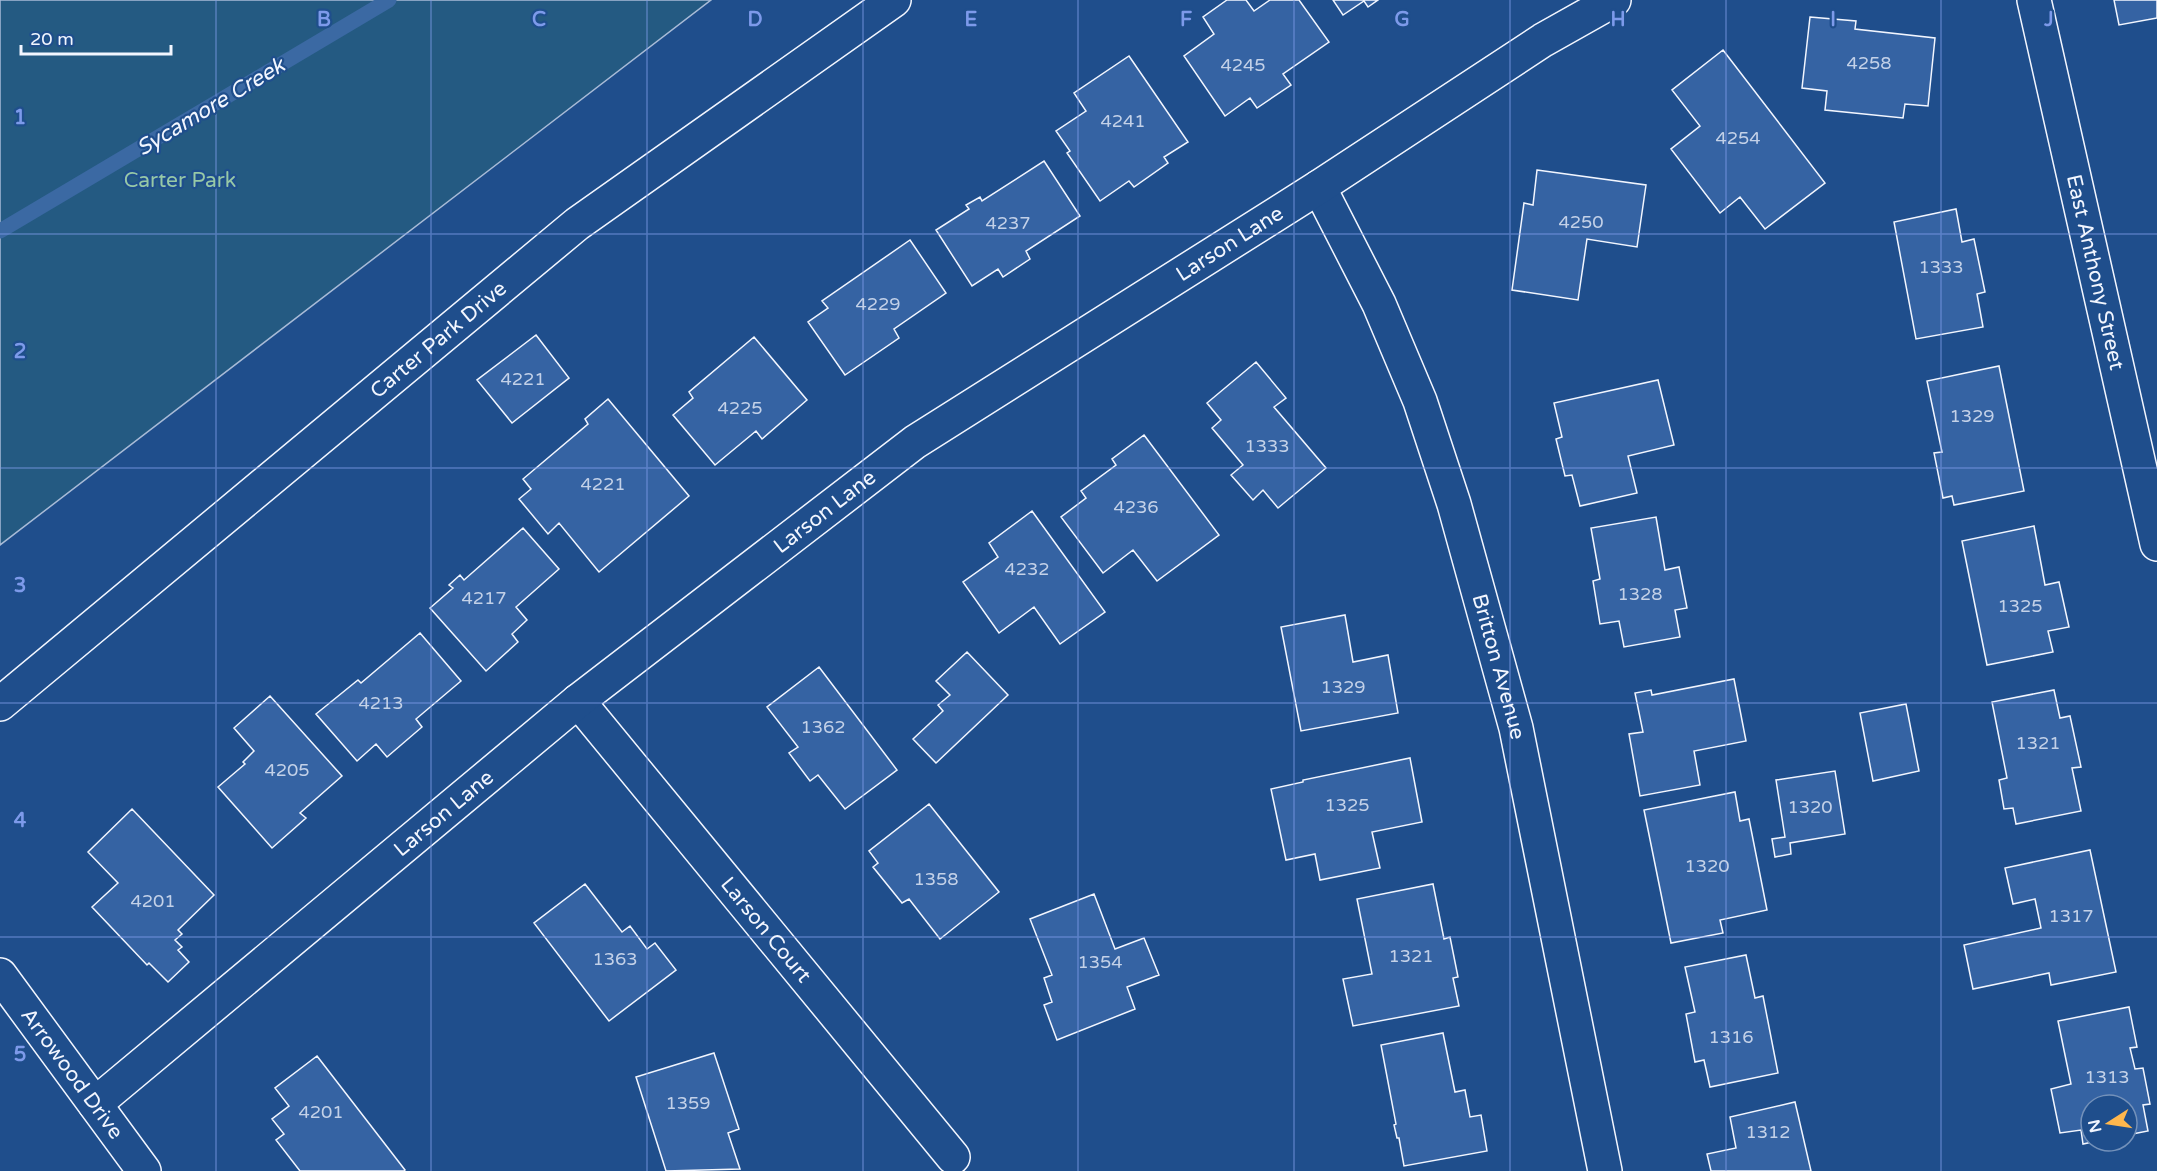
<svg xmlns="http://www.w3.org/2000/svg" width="2157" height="1171" viewBox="0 0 2157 1171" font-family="'Varela Round',sans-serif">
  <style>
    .green { fill: #245a82; stroke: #a8bbd7; stroke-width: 1.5 }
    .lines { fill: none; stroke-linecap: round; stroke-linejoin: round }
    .stream { stroke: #3b69a3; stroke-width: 15 }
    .building { fill: #3563a3; stroke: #f2f6ff; stroke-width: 1.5 }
    .minor-casing { stroke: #f2f6ff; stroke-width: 36 }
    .minor { stroke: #1f4e8c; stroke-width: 33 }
    .grid { fill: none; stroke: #7d9aea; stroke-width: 1.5; stroke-opacity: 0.55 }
    .labels { text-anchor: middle; stroke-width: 4.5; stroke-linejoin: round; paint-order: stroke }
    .number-label { font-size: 18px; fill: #c3d1e8 }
    .park-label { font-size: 21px; fill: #97c8a6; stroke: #1f4e8c }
    .street-label { font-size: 21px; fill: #f2f6ff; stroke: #1f4e8c }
    .water-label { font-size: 22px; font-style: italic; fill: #f2f6ff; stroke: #1f4e8c }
    .grid-label { font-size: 20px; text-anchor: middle; font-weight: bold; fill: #7d9aea; stroke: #1f4e8c; stroke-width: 4.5; stroke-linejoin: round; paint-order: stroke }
  </style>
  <rect width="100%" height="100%" fill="#1f4e8c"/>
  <!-- green -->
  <path class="green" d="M0 0H711L0 545Z"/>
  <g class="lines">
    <!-- stream -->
    <path class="stream" d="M0 231 389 0"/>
  </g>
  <!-- building -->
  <path class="building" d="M1227 0H1246L1254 11 1270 0H1299L1329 42 1283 74 1291 85 1257 108 1250 98 1225 116 1184 56 1214 34 1203 17Z
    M1333 0H1378L1368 7 1364 1 1343 15Z
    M2114 0H2157V18L2119 25Z
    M1810 17 1856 21 1855 29 1935 38 1928 106 1905 104 1903 118 1825 110 1827 91 1802 88Z
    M1723 50 1825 183 1765 229 1740 197 1720 213 1671 149 1700 126 1672 90Z
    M1129 56 1188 142 1164 157 1168 163 1134 187 1129 181 1100 201 1067 153 1070 151 1056 131 1086 111 1074 93Z
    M1044 161 1080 216 1026 251 1030 259 1003 277 998 269 972 286 936 230 969 209 966 205 980 197 982 201Z
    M1537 170 1646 185 1637 247 1587 239 1578 300 1512 290 1524 203 1533 205Z
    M1956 209 1962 242 1974 239 1985 292 1977 294 1983 327 1916 339 1894 222Z
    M910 240 946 293 894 329 899 338 845 375 808 322 828 308 822 301Z
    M536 335 569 378 512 423 477 380Z
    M754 337 807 400 762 439 756 431 715 465 673 415 693 398 689 392Z
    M1256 362 1286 398 1274 407 1326 468 1278 508 1263 490 1253 500 1231 475 1243 465 1212 428 1221 420 1207 403Z
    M1999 366 2024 491 1954 505 1952 496 1943 498 1934 453 1942 452 1927 381Z
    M1658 380 1674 445 1628 456 1637 493 1580 506 1572 475 1565 476 1556 439 1562 437 1554 403Z
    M608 399 689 496 599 572 559 523 548 534 519 499 531 489 523 479 588 424 585 419Z
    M1144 435 1219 535 1157 581 1133 550 1103 573 1061 517 1086 498 1081 491 1116 465 1112 459Z
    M1032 511 1105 612 1060 644 1034 607 999 633 963 582 998 557 989 543Z
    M1656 517 1665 570 1679 567 1687 608 1675 610 1680 637 1624 647 1619 621 1600 624 1593 581 1600 579 1591 528Z
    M2034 526 2045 585 2059 582 2069 627 2048 631 2053 652 1987 665 1962 541Z
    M523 528 559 569 516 607 527 620 512 634 518 642 486 671 430 608 453 588 449 585 460 575 464 580Z
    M1345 615 1353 662 1388 655 1398 713 1301 731 1281 627Z
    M420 633 461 681 416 719 422 727 387 757 376 744 357 761 316 714 358 680 361 683Z
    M967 652 1008 695 936 763 913 739 943 711 938 705 950 695 936 681Z
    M819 667 897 770 845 809 818 775 810 781 789 753 798 747 767 707Z
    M1734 679 1746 741 1694 751 1700 785 1640 796 1629 734 1643 732 1635 693 1651 690 1652 695Z
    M2054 690 2060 718 2070 716 2081 767 2072 768 2081 811 2016 824 2013 808 2004 809 1999 780 2007 778 1992 702Z
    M270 696 342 776 300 813 306 818 272 848 218 787 245 764 243 762 254 751 234 728Z
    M1906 704 1919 771 1873 781 1860 713Z
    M1410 758 1422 822 1372 832 1380 868 1320 880 1315 854 1286 860 1271 789 1303 782V780Z
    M1835 771 1845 834 1790 843 1791 854 1775 857 1772 839 1785 837 1776 780Z
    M1735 792 1740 821 1749 819 1767 910 1720 920 1723 933 1671 943 1644 810Z
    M929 804 999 892 940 939 909 899 902 903 873 867 878 863 869 851Z
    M132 809 214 895 178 930 182 934 175 940 182 947 178 950 189 962 168 982 149 963 147 965 92 907 118 883 88 852Z
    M2090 850 2116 972 2051 985 2049 973 1973 989 1964 945 2041 928 2035 899 2013 904 2005 868Z
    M585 884 622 932 630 926 647 949 655 943 676 970 609 1021 534 923Z
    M1433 884 1444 939 1450 937 1458 977 1453 978 1459 1006 1353 1026 1343 979 1372 974 1357 899Z
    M1094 894 1115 949 1144 938 1159 975 1127 987 1135 1009 1057 1040 1044 1005 1052 1002 1044 978 1052 975 1030 919Z
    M1746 955 1755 998 1763 996 1778 1073 1710 1087 1704 1060 1695 1062 1686 1014 1695 1012 1685 967Z
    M2129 1007 2137 1047 2130 1048 2135 1069 2143 1068 2150 1104 2143 1105 2148 1131 2127 1135V1105H2091V1141H2097L2083 1144 2081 1130 2060 1133 2051 1089 2071 1084 2058 1021Z
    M1443 1033 1455 1092 1465 1090 1470 1117 1481 1115 1487 1151 1404 1166 1399 1138H1397L1394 1125 1396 1124 1381 1045Z
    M714 1053 739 1129 728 1133 740 1169 666 1171 636 1077Z
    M317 1056 405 1170 404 1171H300L276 1140 284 1134 272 1119 289 1106 275 1088Z
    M1795 1102 1811 1171H1711L1707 1154 1736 1148 1730 1117Z"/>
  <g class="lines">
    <defs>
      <g id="minor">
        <path id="s1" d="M2034 0 2157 544"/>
        <path id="s2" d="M1319 187 1379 304 1420 401 1454 504 1516 728 1605 1171"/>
        <path id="s3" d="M578 701 953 1157"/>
        <path id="s4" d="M0 704 577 224 894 0"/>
        <path id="s5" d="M0 975 144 1171"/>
        <path id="s6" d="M95 1104 578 701 915 442 1319 187 1543 40 1614 0"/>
      </g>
    </defs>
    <!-- minor casing -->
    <use href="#minor" class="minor-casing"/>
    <!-- minor -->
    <use href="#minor" class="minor"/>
  </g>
  <!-- grid -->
  <path class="grid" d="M216 0V1171M431 0V1171M647 0V1171M863 0V1171M1078 0V1171M1294 0V1171M1510 0V1171M1726 0V1171M1941 0V1171M0 234H2157M0 468H2157M0 703H2157M0 937H2157"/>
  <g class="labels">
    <!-- number labels -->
    <g class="number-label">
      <text x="1869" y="69">4258</text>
      <text x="1243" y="71">4245</text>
      <text x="1123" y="127">4241</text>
      <text x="1738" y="144">4254</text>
      <text x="1581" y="228">4250</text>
      <text x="1008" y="229">4237</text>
      <text x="1941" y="273">1333</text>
      <text x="878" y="310">4229</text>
      <text x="523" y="385">4221</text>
      <text x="740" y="414">4225</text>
      <text x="1972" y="422">1329</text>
      <text x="1267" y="452">1333</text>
      <text x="603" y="490">4221</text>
      <text x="1136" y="513">4236</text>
      <text x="1027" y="575">4232</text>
      <text x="1640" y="600">1328</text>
      <text x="484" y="604">4217</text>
      <text x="2020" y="612">1325</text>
      <text x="1343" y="693">1329</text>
      <text x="381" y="709">4213</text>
      <text x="823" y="733">1362</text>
      <text x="2038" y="749">1321</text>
      <text x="287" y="776">4205</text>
      <text x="1347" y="811">1325</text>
      <text x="1810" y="813">1320</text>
      <text x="1707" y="872">1320</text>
      <text x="936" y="885">1358</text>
      <text x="153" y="907">4201</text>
      <text x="2071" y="922">1317</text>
      <text x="1411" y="962">1321</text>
      <text x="615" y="965">1363</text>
      <text x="1100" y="968">1354</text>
      <text x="1731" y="1043">1316</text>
      <text x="2107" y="1083">1313</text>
      <text x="688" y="1109">1359</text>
      <text x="321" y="1118">4201</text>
      <text x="1768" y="1138">1312</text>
    </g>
    <!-- park labels -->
    <g class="park-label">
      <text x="180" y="187">Carter Park</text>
    </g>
    <!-- street labels -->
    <g class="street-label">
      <text dy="7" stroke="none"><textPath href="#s6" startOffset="1426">Larson Lane</textPath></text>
      <text dy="7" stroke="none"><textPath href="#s1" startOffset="279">East Anthony Street</textPath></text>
      <text dy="7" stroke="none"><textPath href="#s4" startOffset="570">Carter Park Drive</textPath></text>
      <text dy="7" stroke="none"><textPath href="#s6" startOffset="940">Larson Lane</textPath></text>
      <text dy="7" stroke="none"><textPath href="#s2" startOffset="514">Britton Avenue</textPath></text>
      <text dy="7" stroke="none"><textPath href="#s6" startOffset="454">Larson Lane</textPath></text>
      <text dy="7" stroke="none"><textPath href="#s3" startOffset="296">Larson Court</textPath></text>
      <text dy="7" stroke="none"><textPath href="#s5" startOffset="122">Arrowood Drive</textPath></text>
    </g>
    <!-- water labels -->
    <g class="water-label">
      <text transform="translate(210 106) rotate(-31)" y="8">Sycamore Creek</text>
    </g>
  </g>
  <g class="grid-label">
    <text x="324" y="26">B</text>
    <text x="539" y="26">C</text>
    <text x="755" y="26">D</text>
    <text x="971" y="26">E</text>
    <text x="1186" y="26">F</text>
    <text x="1402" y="26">G</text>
    <text x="1618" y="26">H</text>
    <text x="1833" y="26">I</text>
    <text x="2049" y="26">J</text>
    <text x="20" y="124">1</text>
    <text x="20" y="358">2</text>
    <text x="20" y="592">3</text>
    <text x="20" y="827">4</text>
    <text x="20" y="1061">5</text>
  </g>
  <!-- north arrow -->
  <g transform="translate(2109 1123) rotate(258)"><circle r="28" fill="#1f4e8c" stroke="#7391ba" stroke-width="1.5"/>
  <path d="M0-4.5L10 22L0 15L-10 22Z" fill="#ffb74d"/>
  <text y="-9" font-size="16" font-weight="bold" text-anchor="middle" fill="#f2f6ff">N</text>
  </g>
  <!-- scale -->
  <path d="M21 45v9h150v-9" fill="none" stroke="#f2f6ff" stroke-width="3"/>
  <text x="30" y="45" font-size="18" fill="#f2f6ff" stroke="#1f4e8c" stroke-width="4.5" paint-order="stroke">20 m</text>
</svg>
